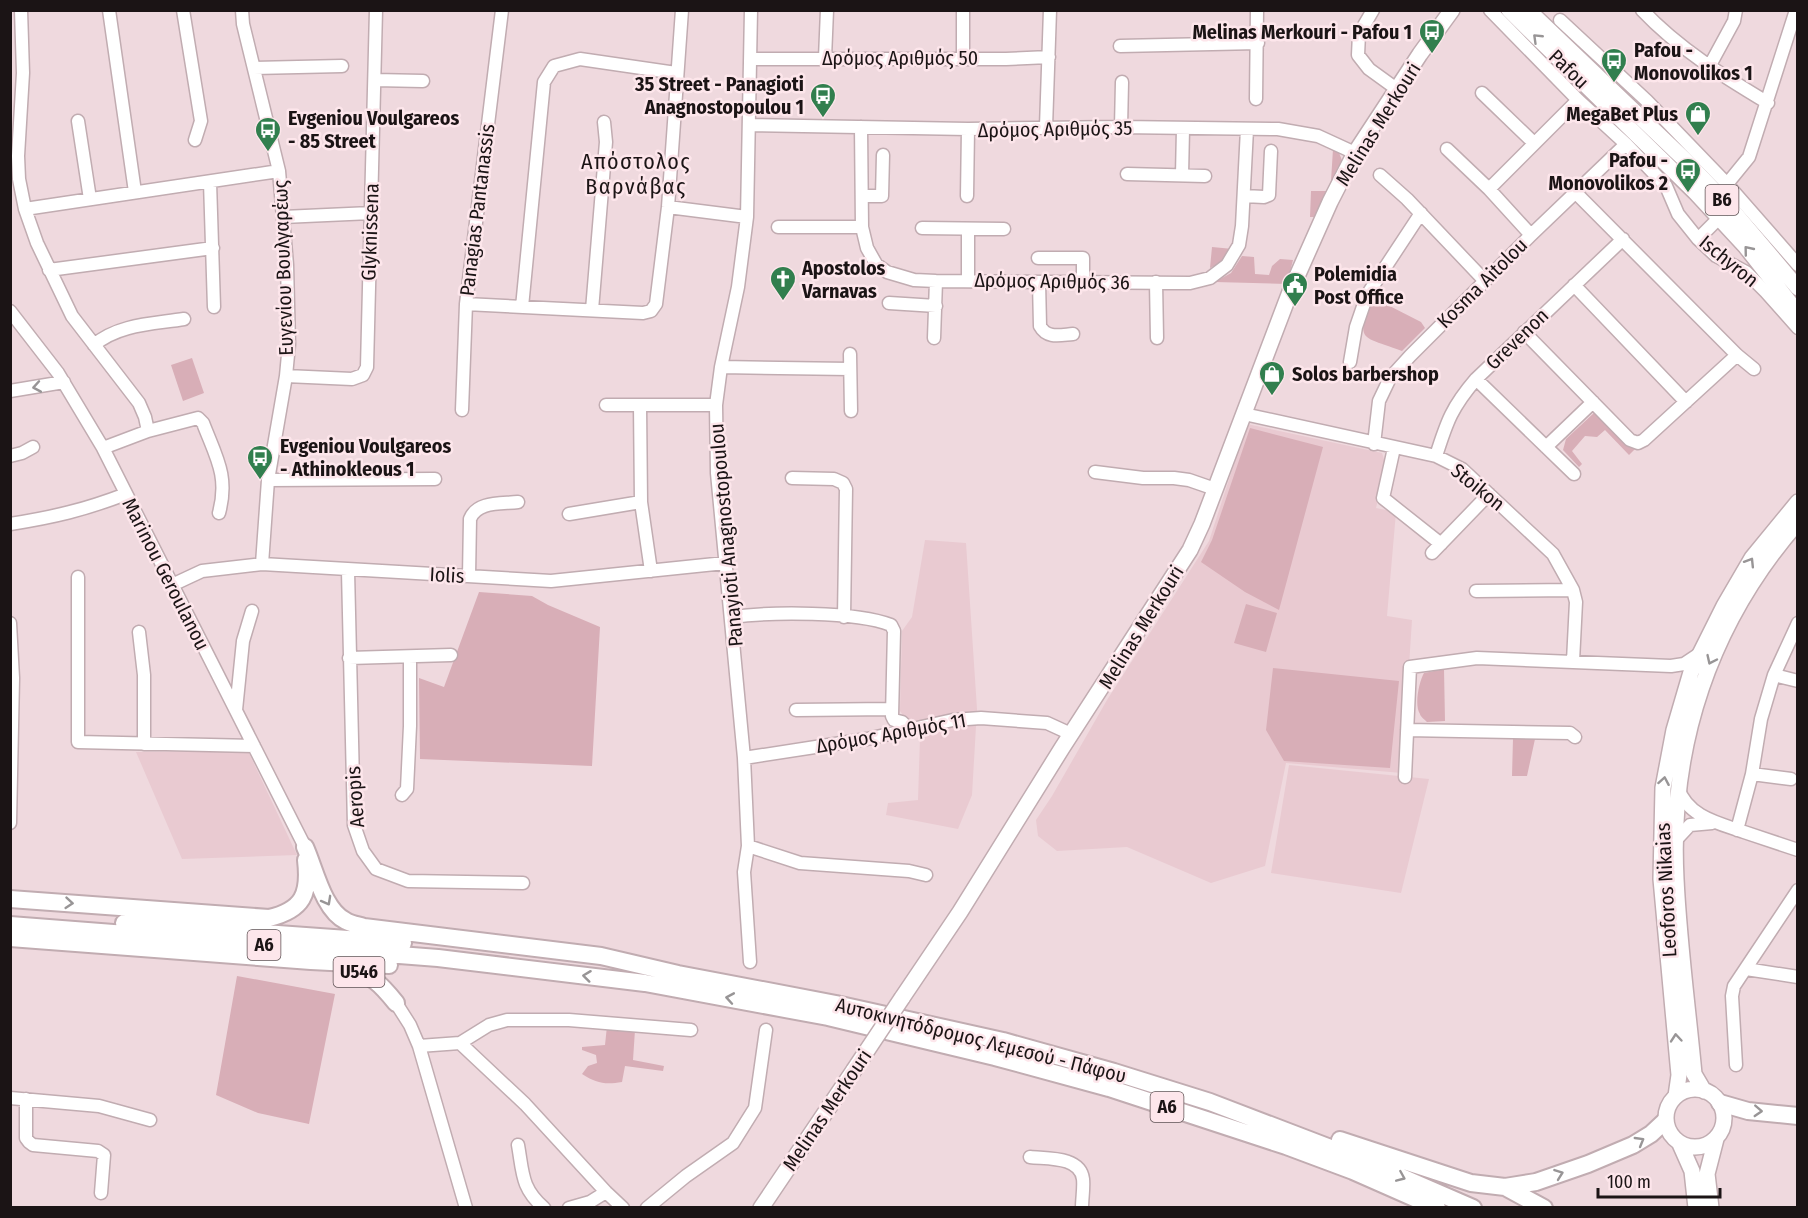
<svg xmlns="http://www.w3.org/2000/svg" width="1808" height="1218" viewBox="0 0 1808 1218" font-family="'Fira Sans Condensed',sans-serif">
  <style>
    .built { fill: #e9cad1 }
    .green { fill: #d8aeb7 }
    .lines { fill: none; stroke-linecap: round; stroke-linejoin: round }
    .minor-casing { stroke: #c1acb1; stroke-width: 15 }
    .major-casing { stroke: #c1acb1; stroke-width: 18 }
    .highway-casing { stroke: #c1acb1; stroke-width: 20 }
    .minor { stroke: #fff; stroke-width: 12 }
    .major { stroke: #fff; stroke-width: 15 }
    .highway { stroke: #fff; stroke-width: 16 }
    .major-bridge-casing { stroke: #c1acb1; stroke-width: 18; stroke-linecap: butt }
    .major-bridge { stroke: #fff; stroke-width: 15 }
    .oneway { stroke: #989596 }
    .labels { text-anchor: middle; stroke-width: 5; stroke-linejoin: round; paint-order: stroke }
    .shield { fill: #fde6eb; stroke: #5f5355; stroke-width: 1.5 }
    .shield-label { font-size: 18px; font-weight: bold; fill: #1b1415 }
    .poi-label { font-size: 20px; font-weight: bold; fill: #1b1415; stroke: #fde6eb; text-anchor: start }
    .street-label { font-size: 20px; fill: #1b1415; stroke: #fde6eb }
    .quarter-label { font-size: 22px; letter-spacing: 1.5px; fill: #1b1415; stroke: #fde6eb }
  </style>
  <rect width="100%" height="100%" fill="#efd9de"/>
  <!-- built -->
  <path class="built" d="M1247 424 1382 453 1386 465 1376 508 1396 512 1387 616 1412 620 1402 773 1286 763 1265 866 1211 883 1127 847 1057 851 1038 836 1036 820 1052 796 1107 700 1209 541Z
    M925 540 966 543 977 709 972 795 958 829 886 815 888 803 918 800 920 738 900 711 902 631 912 617Z
    M248 751 297 855 182 859 136 752Z
    M1289 765 1429 779 1401 893 1271 873Z"/>
  <!-- green -->
  <path class="green" d="M1333 149 1338 150 1343 163 1317 217H1310L1311 191H1328L1331 181Z
    M1212 247 1233 249 1222 262 1210 268Z
    M1242 256 1254 257 1255 274 1269 275 1272 266 1280 259 1293 260 1287 284 1215 282 1231 273Z
    M1374 298 1421 322 1425 328 1402 351C1363 336 1353 342 1374 298Z
    M192 358 204 393 183 401 171 365Z
    M1595 412 1636 448 1629 455 1605 430 1597 437 1585 436 1572 451 1582 464 1579 467 1563 450 1566 439Z
    M1250 428 1323 447 1279 610 1245 592 1201 562 1212 540Z
    M479 592 532 596 548 605 600 627 592 766 420 759 419 678 444 687Z
    M1246 604 1277 613 1266 652 1234 643Z
    M1273 668 1399 681 1390 768 1284 761 1266 730Z
    M1444 669 1445 721 1427 722C1426 721 1420 716 1420 714 1414 705 1419 682 1424 673Z
    M1513 739H1535L1527 776H1512Z
    M237 976 335 994 309 1124 258 1113 216 1095Z
    M607 1026 635 1030 633 1060 664 1066 663 1071 625 1066 622 1082C605 1085 596 1083 582 1074L588 1066 597 1063 596 1055 582 1050V1047L605 1045Z"/>
  <g class="lines">
    <defs>
      <path id="minor" d="M21 10 23 73 18 156 19 179 25 209 37 243 72 316 139 403 145 417 148 431
        M109 10 135 192
        M183 10 201 121 195 140
        M242 10 243 24 279 171 287 265 289 344 286 376 268 480 262 564
        M1373 10 1359 34 1358 55 1369 69 1398 90
        M1490 10 1578 100 1626 144 1666 186 1678 214 1698 239 1716 256 1746 272 1766 292 1798 328
        M1642 10C1679 49 1723 76 1768 103
        M1560 20 1647 101 1727 184 1798 265
        M1120 46 1258 43
        M825 58 827 10
        M963 58V11
        M751 59H1006L1049 57
        M1709 67 1734 21 1736 10
        M254 68 342 66
        M375 80 423 81
        M1482 93 1534 143
        M1256 99 1257 10
        M78 121 90 199
        M750 125 968 129 1121 127 1278 129 1318 136 1355 153
        M861 127 862 227 867 248 876 264 887 272 914 280 936 281 1190 283 1210 278 1227 265 1239 245 1242 226 1247 129
        M1046 127 1050 10
        M1121 127 1122 82
        M1447 149 1489 189 1531 235
        M1127 174 1205 176
        M1182 175 1183 129
        M1380 175 1407 199 1485 281
        M210 182 214 307
        M1727 184 1749 157 1796 10
        M1489 189 1578 100
        M1576 193 1737 355 1754 369
        M862 196H882L883 155
        M967 196 968 129
        M1244 196 1264 197 1269 195 1271 151
        M668 207 747 217
        M25 209 279 171
        M283 217 371 213
        M778 227H862
        M922 228 1004 229
        M968 229V280
        M1698 239 1719 218
        M1038 258H1083V281
        M49 270 213 248
        M1039 282 1040 326C1047 339 1060 335 1073 334
        M1156 282 1157 338
        M1574 285 1686 402
        M889 303 936 306
        M466 304 643 313 651 311 656 304 668 207 682 10
        M522 307 544 82 554 66 580 59 676 73
        M592 310 606 142 604 122
        M10 311 58 373 103 448 305 847
        M1524 332 1630 440 1638 443 1644 440 1737 355
        M934 338 936 281
        M94 345C119 324 153 324 184 319
        M850 354 851 411
        M1350 362 1356 327 1367 295 1421 213
        M721 367 850 369
        M286 376 352 379 363 375 367 367 376 10
        M1476 379 1574 474
        M10 391 64 382
        M606 405H716
        M640 405 641 502 651 571
        M462 410 466 304 502 10
        M1244 414 1436 456 1462 469 1553 554 1573 590 1576 602 1573 661
        M1374 444 1379 401 1390 378 1410 356 1531 235 1626 144
        M1546 447 1593 402
        M103 448 148 431 198 418 203 423C216 457 229 476 219 513
        M1394 448 1383 498 1441 544
        M10 456 22 453 33 447
        M1436 456C1447 421 1452 407 1476 379L1623 239
        M1095 472 1143 478H1174L1189 480 1215 489
        M792 478 834 479 843 483 846 489 844 617
        M268 480 435 479
        M569 514 641 502
        M10 524C54 517 84 510 126 494
        M1432 553 1489 494
        M348 571 354 825 363 851 376 869 408 881 523 883
        M469 576 470 519C477 501 501 504 518 502
        M78 577V742L254 746
        M172 585 202 571 262 564 551 581 725 563
        M1476 591 1573 590
        M732 617C770 612 855 611 891 625L894 631 892 716 894 720 902 722 910 730
        M10 623 13 678 10 823
        M139 632 144 675V744
        M349 658 451 655
        M1774 675 1798 681
        M236 710 243 641 252 611
        M796 710 891 709
        M1407 730 1570 733 1575 737
        M744 758 867 739 953 720 981 718 1047 723 1071 734
        M1752 774 1791 779
        M1405 777 1410 667 1477 658 1671 666 1684 664 1699 654
        M1678 788C1688 817 1718 823 1744 832 1762 838 1780 844 1798 850
        M402 795 407 789 410 726V658
        M1737 830 1752 774 1761 719 1774 675 1798 623
        M1676 840 1690 825 1712 823
        M748 846 800 863 909 871 926 875
        M750 962 744 872 748 846 744 758 717 473 716 405 721 367 738 287 747 217 751 10
        M1746 969 1798 977
        M396 1003 410 1025 419 1046 466 1208
        M460 1043 489 1025 507 1020H569L691 1030
        M419 1046 460 1043 525 1104 606 1192 623 1208
        M1736 1065 1732 996 1734 986 1798 890
        M10 1098 99 1106 150 1120
        M26 1099V1138L29 1142 33 1145 98 1151 104 1155 101 1193
        M518 1145C523 1173 521 1188 544 1208
        M1030 1157C1047 1159 1080 1156 1083 1179 1084 1188 1082 1198 1082 1208
        M569 1208 590 1202 606 1192
        M647 1208 686 1176 733 1143 755 1108 766 1030"/>
      <path id="major" d="M1509 10 1695 192 1746 247 1798 313
        M1528 10 1684 159 1728 205 1798 288
        M902 998 960 912 1062 748 1190 550 1202 524 1290 292 1330 202 1355 153 1420 54 1452 10
        M1666 1118a29 29 0 1 1 58 0a29 29 0 1 1-58 0Z
        M1704 1091 1694 1074C1688 1009 1679 944 1676 879 1669 745 1710 623 1798 522
        M1676 1096 1679 1075 1661 879 1663 788 1674 730 1691 672 1724 606 1752 558 1798 502
        M1680 1144 1692 1171 1696 1208
        M761 1208 854 1070
        M1711 1208 1707 1174 1716 1139"/>
      <path id="highway" d="M305 847C315 869 323 910 346 921 351 924 358 925 364 927L601 956 678 974 836 1004 1003 1041 1114 1072 1210 1102 1367 1162 1473 1208
        M10 899 269 918C303 910 310 894 306 860
        M124 923 403 943
        M10 925 438 958 645 983 828 1017 995 1057 1109 1088 1286 1146 1353 1171 1437 1208
        M10 938 311 961 389 965
        M347 969C372 975 380 983 396 1003
        M1720 1103 1748 1111 1798 1116
        M1340 1140 1471 1183 1505 1187 1536 1182 1588 1164 1633 1145 1651 1134 1665 1121
        M1505 1187 1544 1208"/>
    </defs>
    <!-- minor casing -->
    <use href="#minor" class="minor-casing"/>
    <!-- major casing -->
    <use href="#major" class="major-casing"/>
    <!-- highway casing -->
    <use href="#highway" class="highway-casing"/>
    <!-- minor -->
    <use href="#minor" class="minor"/>
    <!-- major -->
    <use href="#major" class="major"/>
    <!-- highway -->
    <use href="#highway" class="highway"/>
    <defs>
      <path id="major-bridge" d="M854 1070 902 998"/>
    </defs>
    <!-- major-bridge casing -->
    <use href="#major-bridge" class="major-bridge-casing"/>
    <!-- major-bridge -->
    <use href="#major-bridge" class="major-bridge"/>
  </g>
  <!-- one-way arrows -->
  <defs><path id="oneway-chevron" d="M-2-3.5L2.5 0L-2 3.5" fill="none" stroke-width="1.6" stroke-linecap="round" stroke-linejoin="round" transform="scale(1.5)"/></defs>
  <g class="oneway">
    <use href="#oneway-chevron" transform="translate(1537 38) rotate(-136)"/>
    <use href="#oneway-chevron" transform="translate(1748 250) rotate(-129)"/>
    <use href="#oneway-chevron" transform="translate(37 387) rotate(170)"/>
    <use href="#oneway-chevron" transform="translate(1750 562) rotate(-58)"/>
    <use href="#oneway-chevron" transform="translate(1711 660) rotate(115)"/>
    <use href="#oneway-chevron" transform="translate(1664 781) rotate(-80)"/>
    <use href="#oneway-chevron" transform="translate(327 901) rotate(61)"/>
    <use href="#oneway-chevron" transform="translate(69 903) rotate(5)"/>
    <use href="#oneway-chevron" transform="translate(587 976) rotate(-173)"/>
    <use href="#oneway-chevron" transform="translate(730 998) rotate(-170)"/>
    <use href="#oneway-chevron" transform="translate(1676 1038) rotate(-95)"/>
    <use href="#oneway-chevron" transform="translate(1758 1111) rotate(3)"/>
    <use href="#oneway-chevron" transform="translate(1640 1141) rotate(-30)"/>
    <use href="#oneway-chevron" transform="translate(1559 1174) rotate(-20)"/>
    <use href="#oneway-chevron" transform="translate(1401 1177) rotate(23)"/>
  </g>
  <!-- icons -->
  <defs>
    <symbol id="bus-pin" viewBox="-11 -11 22 30"><path d="M0 17L-7.5 6A9.5 9.5 0 1 1 7.5 6Z" fill="#317f4e" stroke="#fde6eb"/><path d="M-5-6H5V4H4V6H2V4H-2V6H-4V4H-5ZM-3.5-4V0h7V-4ZM-3.5 1.2v1.5H-2V1.2ZM2 1.2v1.5H3.5V1.2Z" fill="#fff"/></symbol>
    <symbol id="shop-pin" viewBox="-11 -11 22 30"><path d="M0 17L-7.5 6A9.5 9.5 0 1 1 7.5 6Z" fill="#317f4e" stroke="#fde6eb"/><path d="M-5-2.5h2.3a2.7 3.5 0 0 1 5.4 0H5L5.5 6h-11ZM-1.5-2.5h3a1.5 2.3 0 0 0-3 0Z" fill="#fff"/></symbol>
    <symbol id="church-pin" viewBox="-11 -11 22 30"><path d="M0 17L-7.5 6A9.5 9.5 0 1 1 7.5 6Z" fill="#317f4e" stroke="#fde6eb"/><path d="M-1.2-6h2.4v3.5h3.3v2.4h-3.3V6h-2.4V-.1h-3.3v-2.4h3.3Z" fill="#fff"/></symbol>
    <symbol id="civic-pin" viewBox="-11 -11 22 30"><path d="M0 17L-7.5 6A9.5 9.5 0 1 1 7.5 6Z" fill="#317f4e" stroke="#fde6eb"/><path d="M-.6-6.5H3V-4.5H.6V-3L4-1V1h2V6H-6V1h2V-1L-.6-3ZM-1.2 2.5V6h2.4V2.5Z" fill="#fff"/></symbol>
  </defs>
  <g fill-rule="evenodd">
    <use href="#bus-pin" x="1417" y="17" width="30" height="40"/>
    <use href="#bus-pin" x="1599" y="46" width="30" height="40"/>
    <use href="#bus-pin" x="808" y="81" width="30" height="40"/>
    <use href="#shop-pin" x="1683" y="99" width="30" height="40"/>
    <use href="#bus-pin" x="253" y="115" width="30" height="40"/>
    <use href="#bus-pin" x="1673" y="156" width="30" height="40"/>
    <use href="#church-pin" x="768" y="264" width="30" height="40"/>
    <use href="#civic-pin" x="1280" y="270" width="30" height="40"/>
    <use href="#shop-pin" x="1257" y="359" width="30" height="40"/>
    <use href="#bus-pin" x="245" y="443" width="30" height="40"/>
  </g>
  <g class="labels">
    <!-- shield labels -->
    <g class="shield">
      <rect x="1705.5" y="185" width="33" height="30" rx="4.5"/>
      <rect x="247.5" y="930" width="33" height="30" rx="4.5"/>
      <rect x="333.5" y="957" width="51" height="30" rx="4.5"/>
      <rect x="1150.5" y="1092" width="33" height="30" rx="4.5"/>
    </g>
    <g class="shield-label">
      <text x="1722" y="206">B6</text>
      <text x="264" y="951">A6</text>
      <text x="359" y="978">U546</text>
      <text x="1167" y="1113">A6</text>
    </g>
    <!-- poi labels -->
    <g class="poi-label">
      <text x="1412" y="39" text-anchor="end">Melinas Merkouri - Pafou 1</text>
      <text x="1634" y="57">Pafou -<tspan x="1634" dy="23">Monovolikos 1</tspan></text>
      <text x="804" y="91" text-anchor="end">35 Street - Panagioti<tspan x="804" dy="23">Anagnostopoulou 1</tspan></text>
      <text x="1678" y="121" text-anchor="end">MegaBet Plus</text>
      <text x="288" y="125">Evgeniou Voulgareos<tspan x="288" dy="23">- 85 Street</tspan></text>
      <text x="1668" y="167" text-anchor="end">Pafou -<tspan x="1668" dy="23">Monovolikos 2</tspan></text>
      <text x="802" y="275">Apostolos<tspan x="802" dy="23">Varnavas</tspan></text>
      <text x="1314" y="281">Polemidia<tspan x="1314" dy="23">Post Office</tspan></text>
      <text x="1292" y="381">Solos barbershop</text>
      <text x="280" y="453">Evgeniou Voulgareos<tspan x="280" dy="23">- Athinokleous 1</tspan></text>
    </g>
    <!-- street labels -->
    <g class="street-label">
      <text x="900" y="65">Δρόμος Αριθμός 50</text>
      <text transform="translate(1569 69) rotate(44)" y="7">Pafou</text>
      <text transform="translate(1378 124) rotate(-58)" y="7">Melinas Merkouri</text>
      <text transform="translate(1055 129) rotate(-1)" y="7">Δρόμος Αριθμός 35</text>
      <text transform="translate(477 210) rotate(-83)" y="7">Panagias Pantanassis</text>
      <text transform="translate(370 232) rotate(-88)" y="7">Glyknissena</text>
      <text transform="translate(1729 261) rotate(39)" y="7">Ischyron</text>
      <text transform="translate(283 268) rotate(-92)" y="7">Ευγενίου Βουλγαρέως</text>
      <text transform="translate(1052 281) rotate(1)" y="7">Δρόμος Αριθμός 36</text>
      <text transform="translate(1482 283) rotate(-45)" y="7">Kosma Aitolou</text>
      <text transform="translate(1517 339) rotate(-44)" y="7">Grevenon</text>
      <text transform="translate(1478 487) rotate(39)" y="7">Stoikon</text>
      <text transform="translate(726 535) rotate(-95)" y="7">Panayioti Anagnostopoulou</text>
      <text transform="translate(166 574) rotate(63)" y="7">Marinou Geroulanou</text>
      <text transform="translate(447 575) rotate(3)" y="7">Iolis</text>
      <text transform="translate(1141 627) rotate(-58)" y="7">Melinas Merkouri</text>
      <text transform="translate(891 733) rotate(-10)" y="7">Δρόμος Αριθμός 11</text>
      <text transform="translate(355 797) rotate(-94)" y="7">Aeropis</text>
      <text transform="translate(1666 890) rotate(-93)" y="7">Leoforos Nikaias</text>
      <text transform="translate(981 1040) rotate(14)" y="7">Αυτοκινητόδρομος Λεμεσού - Πάφου</text>
      <text transform="translate(827 1110) rotate(-56)" y="7">Melinas Merkouri</text>
    </g>
    <!-- quarter labels -->
    <g class="quarter-label">
      <text x="636" y="169">Απόστολος<tspan x="636" dy="25">Βαρνάβας</tspan></text>
    </g>
  </g>
  <!-- border -->
  <rect width="1808" height="1218" fill="none" stroke="#1b1415" stroke-width="24"/>
  <!-- scale -->
  <path d="M1598 1188v9h122v-9" fill="none" stroke="#1b1415" stroke-width="3"/>
  <text x="1607" y="1188" font-size="18" fill="#1b1415" stroke="#fde6eb" stroke-width="4.5" paint-order="stroke">100 m</text>
</svg>
